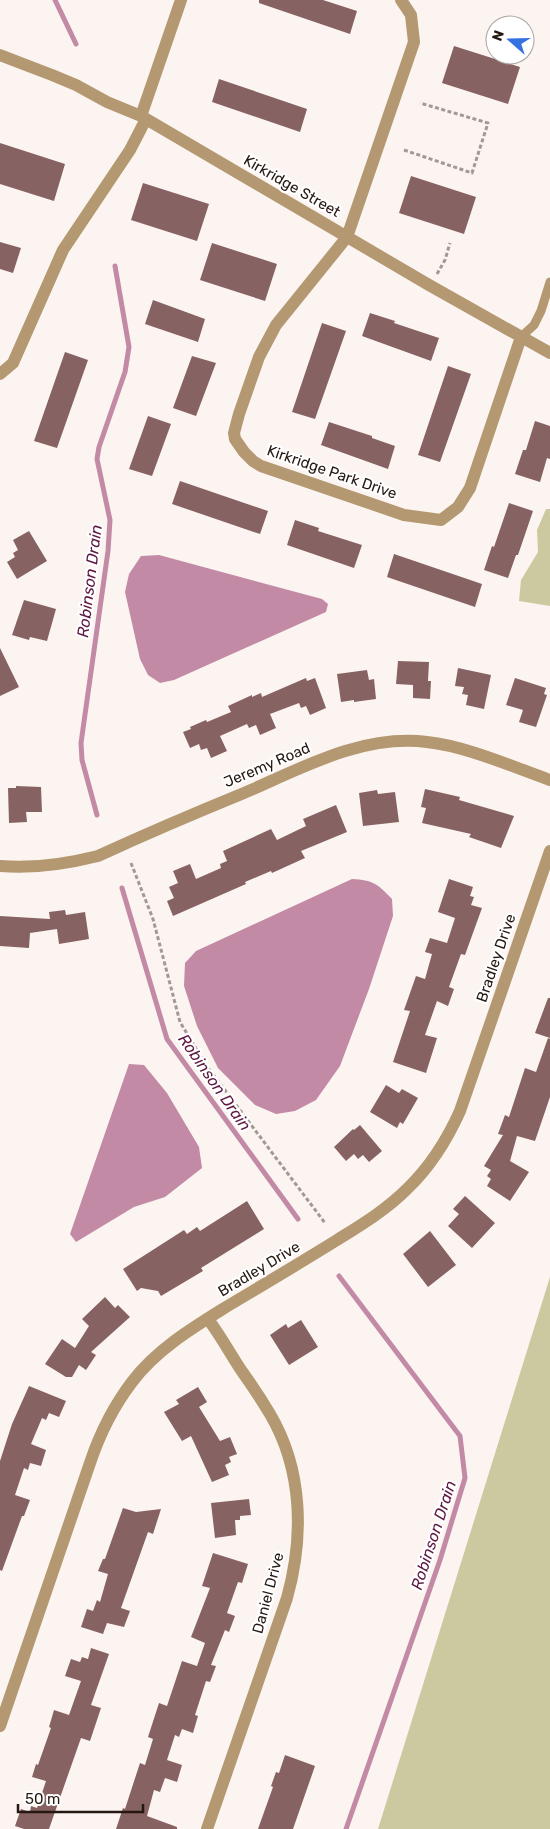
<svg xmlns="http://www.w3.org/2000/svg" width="550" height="1829" viewBox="0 0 550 1829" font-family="Rubik,sans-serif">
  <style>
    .green { fill: #ccc9a0 }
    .water { fill: #c38aa6 }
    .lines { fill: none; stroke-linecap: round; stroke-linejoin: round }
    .stream { stroke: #c38aa6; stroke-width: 5 }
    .building { fill: #876263 }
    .path { stroke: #a29894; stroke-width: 3; stroke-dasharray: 4 2.5; stroke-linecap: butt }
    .service { stroke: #b49871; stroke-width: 9 }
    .minor { stroke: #b49871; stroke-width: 12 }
    .labels { text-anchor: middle; stroke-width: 4.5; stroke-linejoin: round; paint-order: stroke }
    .street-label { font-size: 15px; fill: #251812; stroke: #fff }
    .water-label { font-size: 16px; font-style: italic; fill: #5e1942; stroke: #fff }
  </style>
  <rect width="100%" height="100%" fill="#fcf4f1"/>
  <!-- green -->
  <path class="green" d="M546 509H550V606L519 601 521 580 538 552 537 530Z
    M550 1277V1829H378Z"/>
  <!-- water -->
  <path class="water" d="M159 555 322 599 328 604 326 612 174 680 160 683 148 675 140 659 125 592 129 574 141 556Z
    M352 879C373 880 378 884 392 899L393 916 369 989 340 1066 316 1100 295 1111 276 1114 255 1105 218 1068 197 1026 184 986 185 963 196 951Z
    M129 1064 144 1065 167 1093 199 1147 202 1168 165 1197 134 1207 76 1242 70 1234Z"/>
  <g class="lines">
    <!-- stream -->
    <path class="stream" d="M55 0 76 44
      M97 815 82 760 81 743 108 551 110 520 97 459 99 447 125 372 129 347 115 266
      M122 888 167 1039 298 1219
      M339 1276 460 1436 465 1478 440 1560 346 1829"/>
  </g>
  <!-- building -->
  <path class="building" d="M259 0H323L357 11 350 34 259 3Z
    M454 46 520 67 508 104 442 83Z
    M219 79 307 109 300 132 212 102Z
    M0 143 65 164 54 201 0 184Z
    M411 176 476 197 464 234 399 213Z
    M143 183 209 204 197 241 131 220Z
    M0 242 21 248 13 273 0 269Z
    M212 243 277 264 265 301 200 280Z
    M153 300 205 319 198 342 145 324Z
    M370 313 395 321 394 323 439 338 431 361 362 336Z
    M322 323 346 331 315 419 292 412Z
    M65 352 88 360 57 448 34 441Z
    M192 356 216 363 196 416 173 408Z
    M448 366 471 374 440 462 418 455Z
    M148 416 171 424 152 476 129 469Z
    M535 421 550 426V459L547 458 540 482 515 474 523 450H526Z
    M329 422 372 436V438L395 446 388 469 321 445Z
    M180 481 268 511 260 534 172 504Z
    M509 503 533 511 518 555H516L508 578 484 570 492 546 494 547Z
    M295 520 319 528 318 531 362 545 354 568 287 545Z
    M29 531 47 561 17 579 7 562 15 557 13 553 18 550 13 540Z
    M394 554 482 584 475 607 387 577Z
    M24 600 56 609 47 641 30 637 29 640 12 635Z
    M0 648 19 687 0 696Z
    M398 661 429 662 428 681H431L430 699 413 698V685L396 684Z
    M458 668 491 675 484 709 466 705 468 695 462 694 464 687 455 686Z
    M367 670 369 680 374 679 376 699 354 702V700L341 702 337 674Z
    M306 678 307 681 315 678 326 708 310 715 306 706 301 708 299 703 270 714 276 728 260 735 256 725 249 728 247 724 220 736 227 751 211 758 207 748 201 750 199 744 190 748 183 732 191 729 190 727 206 720 207 722 231 712 228 706 252 695V697L261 693 262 697Z
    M515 678 546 688 544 694 547 695 536 727 519 722 523 710 506 705Z
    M16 786 41 787 42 812H26L27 822 9 823 8 788H16Z
    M425 789 460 797 459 800 514 816 501 848 469 837 471 834 422 823 426 808 421 807Z
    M377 790 378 794 395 792 399 822 363 826 359 793Z
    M336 805 347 832 301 851 305 858 272 873 271 871 245 882 246 884 173 916 167 901 174 898 169 887 178 883 173 871 190 864 196 879 221 868 220 864 227 861 223 851 271 829 277 840 306 826 303 819Z
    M449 879 473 887 470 896 474 897 471 905 482 908 465 955 461 954 449 987 454 989 448 1006 437 1001 425 1035 437 1038 426 1073 393 1062 410 1011 404 1010 416 976 425 979 432 954 425 952 430 938 447 943 455 918 438 912Z
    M65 910 66 915 85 912 89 939 59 944 57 929 30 933 29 948 0 946V916L50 919 49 912Z
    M548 998H550V1038L535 1033Z
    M548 1038 550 1039V1097L535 1141 517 1136 510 1161 529 1172 510 1201 487 1186 491 1179 487 1176 491 1170 484 1166 503 1135 498 1134 505 1115 509 1117 525 1068 536 1072Z
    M386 1085 399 1093 402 1089 418 1098 403 1124 400 1122 397 1128 370 1112Z
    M360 1125 382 1151 369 1162 363 1155 358 1159 354 1154 346 1161 334 1147 353 1129 354 1130Z
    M465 1196 495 1223 472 1248 448 1226 459 1214 453 1209Z
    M247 1201 264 1229 201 1268 203 1271 161 1296 158 1291 141 1288 137 1291 123 1269 184 1230 187 1234 197 1227 200 1231Z
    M430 1231 456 1265 428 1287 403 1254Z
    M105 1297 115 1308 118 1305 130 1317 91 1352 96 1355 86 1370 79 1365 72 1377H66L45 1364 62 1339 75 1348 89 1326 82 1319Z
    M301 1320 318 1347 289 1365 270 1335 286 1324 288 1328Z
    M29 1386 66 1401 59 1417 49 1413 46 1420 42 1418 31 1444 46 1450 41 1466 30 1463 28 1470 24 1468 15 1495 30 1500 24 1516H22L2 1571 0 1570V1461L12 1424Z
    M198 1387 207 1402 199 1407 220 1441 230 1437 237 1454 229 1457 231 1462 225 1465 229 1475 212 1482 191 1436 182 1441 164 1412 179 1404 176 1400Z
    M249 1499 251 1515 240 1516V1520H235L236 1535 215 1538 211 1503Z
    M123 1508 136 1512 161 1509 153 1534 148 1532 121 1608 130 1611 124 1627 107 1623 103 1634 81 1627 87 1609 93 1611 97 1600 100 1602 108 1574 98 1571 103 1559H105Z
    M213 1553 248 1564 242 1583 238 1582 227 1613 235 1616 229 1632 225 1630 211 1665 216 1666 210 1682 206 1681 195 1715 198 1716 193 1733 182 1729 179 1737 175 1735 167 1760 182 1765 177 1782 165 1778 160 1792 154 1790 147 1816 177 1827V1829H116L123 1808 125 1809 140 1763 145 1765 153 1739 148 1737 159 1703 167 1706 182 1661 197 1666 205 1643 191 1637 210 1588 202 1586Z
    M91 1648 109 1654 91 1705 101 1708 90 1741 81 1738 49 1829H24L15 1826 21 1809 30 1812 31 1806 37 1808 46 1781 32 1777 36 1764 38 1765 51 1728 49 1727 54 1710 69 1715 81 1681 65 1676 71 1659 80 1662 82 1657 88 1659Z
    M285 1755 315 1766 293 1829H258L273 1787 271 1786 276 1772 279 1773Z"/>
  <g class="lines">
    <!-- path -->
    <path class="path" d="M404 150 472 173 488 123 420 103
      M437 274 445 260 450 243
      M131 863 153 919 180 1022 206 1065 325 1223"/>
    <!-- service -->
    <path class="service" d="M521 337 534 325 541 311 550 282"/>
    <!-- minor -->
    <path class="minor" d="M401 0 411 15 414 42 347 237 276 325 259 357 239 414 234 433 235 439 244 452 253 461 261 466 404 515 441 520 458 507 470 488 521 337
      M0 55 52 75 76 85 107 102 141 116 429 285 550 353
      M141 116 181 0
      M0 374 13 363 63 250 130 150 146 119
      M0 866C33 869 66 864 98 856 146 834 195 813 244 793 302 768 362 734 427 742 466 746 513 767 550 780
      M0 1726 90 1463C100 1433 113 1407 132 1382 156 1350 192 1328 226 1307 263 1285 300 1263 337 1240 361 1225 386 1210 407 1189 430 1167 447 1140 460 1111L550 851
      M207 1829 287 1598C304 1537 303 1470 270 1414 261 1399 251 1384 241 1370 230 1353 220 1335 208 1319"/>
  </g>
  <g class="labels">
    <!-- street labels -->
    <g class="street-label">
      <text transform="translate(292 186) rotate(30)" y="5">Kirkridge Street</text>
      <text transform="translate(332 472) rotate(19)" y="5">Kirkridge Park Drive</text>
      <text transform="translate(267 765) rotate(-23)" y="5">Jeremy Road</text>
      <text transform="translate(496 958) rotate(-71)" y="5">Bradley Drive</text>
      <text transform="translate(259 1269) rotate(-31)" y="5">Bradley Drive</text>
      <text transform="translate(268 1593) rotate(-75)" y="5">Daniel Drive</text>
    </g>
    <!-- water labels -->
    <g class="water-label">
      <text transform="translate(89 581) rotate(-83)" y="6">Robinson Drain</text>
      <text transform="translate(215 1082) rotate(55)" y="6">Robinson Drain</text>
      <text transform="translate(433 1535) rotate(-72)" y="6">Robinson Drain</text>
    </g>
  </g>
  <!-- north arrow -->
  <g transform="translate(510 40) rotate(290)"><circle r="24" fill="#ffffff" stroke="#a8a3a0"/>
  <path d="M0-4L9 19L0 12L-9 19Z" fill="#3571e0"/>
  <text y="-8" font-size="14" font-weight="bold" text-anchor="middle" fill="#251812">N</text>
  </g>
  <!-- scale -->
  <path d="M18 1804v8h125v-8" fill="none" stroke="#251812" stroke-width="2.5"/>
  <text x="25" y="1804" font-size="15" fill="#251812" stroke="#ffffff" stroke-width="4" paint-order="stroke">50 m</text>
</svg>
